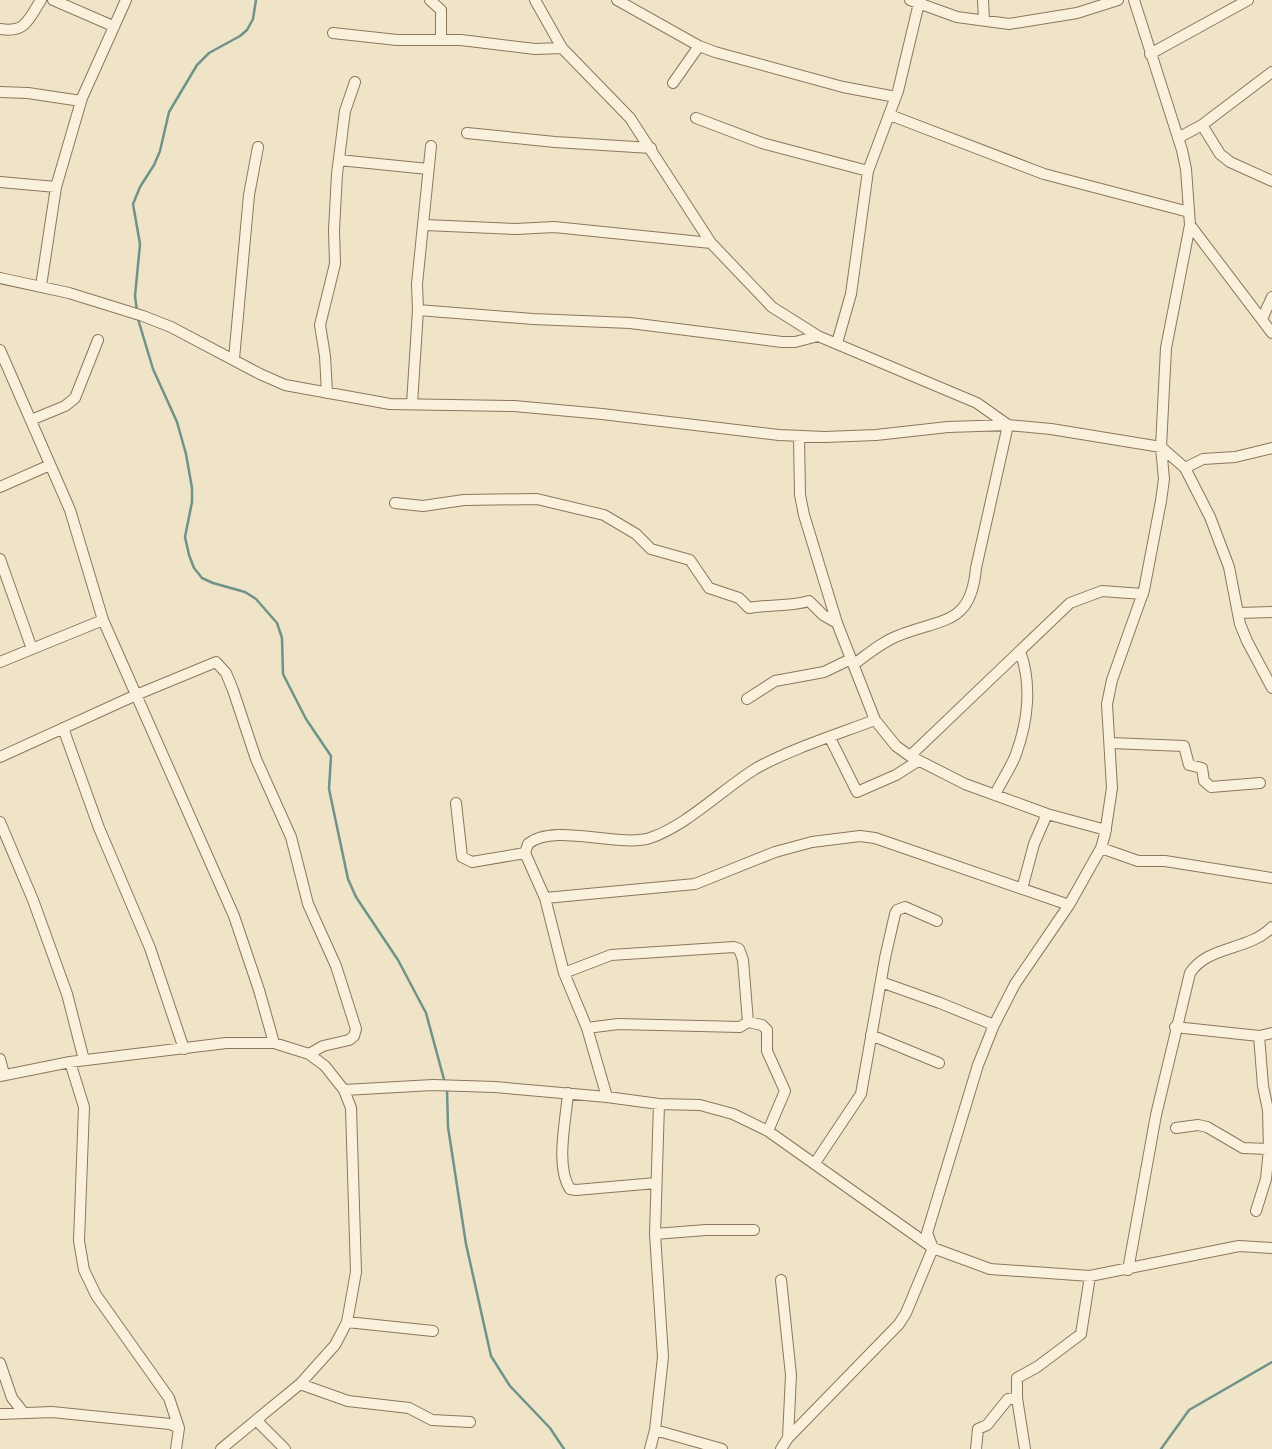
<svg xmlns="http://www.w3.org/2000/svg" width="1272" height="1449" viewBox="0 0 1272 1449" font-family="'Source Serif 4',serif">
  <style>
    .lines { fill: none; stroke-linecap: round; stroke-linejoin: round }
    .stream { stroke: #6f938a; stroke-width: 2.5 }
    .minor-casing { stroke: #8d765c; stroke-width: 12 }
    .minor { stroke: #faf1dc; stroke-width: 10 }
  </style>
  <rect width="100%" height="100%" fill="#f0e4c8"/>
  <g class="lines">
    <!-- stream -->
    <path class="stream" d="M137 311 135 296 140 244 133 204 140 187 154 165 160 151 169 112 197 65 209 53 240 36 247 30 253 19 256 0
      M138 319 153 369 177 422 186 454 192 488V502L185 537 189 555 194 568 202 578 213 583 245 592 256 599 277 623 282 638 283 674 306 719 331 756 329 789 348 879 356 897 398 960 426 1013 445 1083
      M447 1089 448 1127 466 1244 491 1356 510 1386 550 1428 564 1449
      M1161 1449 1189 1410 1272 1362"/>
    <defs>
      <path id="minor" d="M53 0 113 26
        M430 0 441 10V40
        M535 0 562 48 630 118 711 243 772 307 818 336 977 403 1008 425
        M617 0 699 46 715 52 843 87 896 97
        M910 0 957 17 1009 24 1077 13 1118 0
        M983 0 984 20
        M0 29C26 33 28 20 41 0
        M333 33 397 40H461L535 49 562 48
        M1150 54 1248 0
        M673 83 699 46
        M0 92 28 93 81 101
        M890 115 1044 174 1189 212
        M696 118 762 143 868 171
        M1202 125 1220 154 1230 162 1272 181
        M467 133 555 142 651 148
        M1178 138 1202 125 1272 72
        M339 160 428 169
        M0 182 56 187
        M425 225 516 229 554 227 711 243
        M1190 225 1272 333
        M0 278 69 293 143 316 171 327 260 374 285 385 390 404 514 406 602 414 779 435 825 437 876 435 948 427 1008 425 1051 429 1161 447 1185 468 1210 517 1229 567 1240 624 1247 641 1272 688
        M41 286 56 187 82 98 126 0
        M418 310 533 319 630 323 782 342H795L818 336
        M1262 319 1272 297
        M837 343 851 294 868 171 898 91 919 3
        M0 350 70 510 103 620 234 916 259 990 274 1043
        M234 359 249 195 258 147
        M327 393 325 356 320 325 335 264 334 230 337 174 345 111 355 82
        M412 404 418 310 417 284 431 146
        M31 420 65 406 75 398 98 340
        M799 436 800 495 804 515 837 623 875 720 896 746 910 756 965 784 1047 814 1106 830
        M1185 468 1203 459 1235 457 1272 448
        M0 487 50 465
        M395 503 423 506 464 500 537 499 604 515 636 534 651 549 690 560 709 588 739 598 749 608C769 604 789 607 809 601L823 615 837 623
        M0 559 32 649
        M1238 613 1272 612
        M0 662 103 620
        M854 664C868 654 883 641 900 635 943 618 971 625 976 568L1008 425
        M747 699 775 681 824 672 851 659
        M63 728 99 828 150 948 184 1049
        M830 738 857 792 896 775 918 761
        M1111 743 1184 746 1189 765 1202 768 1204 781 1211 787 1260 783
        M910 756 1070 603 1102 591 1143 594
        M0 757 136 695 216 662 226 673 233 690 256 759 291 837 308 904 336 966 356 1029 354 1036 349 1040 323 1046 309 1054
        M995 795C1001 781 1011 768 1016 754 1028 721 1032 684 1020 651
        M456 803 462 857 472 862 525 853
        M0 822 33 900 67 994 84 1060
        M1101 848 1138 861H1165L1272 878
        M1022 889 1034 844 1047 814
        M545 898 695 884 775 852 812 842 860 836 875 838 1069 905
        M564 973 611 955 734 947 739 949 743 960 748 1022
        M881 982 940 1003 994 1025
        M1175 1027 1259 1036 1272 1033
        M587 1028 618 1024 740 1027 748 1022 762 1025 767 1030V1051L785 1091 768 1131
        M871 1035 939 1063
        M0 1059 4 1074
        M70 1062 84 1107 79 1241 84 1270 96 1295 169 1398 179 1428 176 1449
        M0 1076 70 1062 226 1043H274L309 1054 325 1066 344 1090 351 1108 356 1272 347 1322 335 1345 300 1384 221 1449
        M344 1090 433 1085 495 1087 607 1097 659 1104 700 1105 733 1114 768 1131 933 1248 990 1269 1090 1276 1239 1246 1272 1248
        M568 1093C566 1120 555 1166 570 1189L576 1190 656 1183
        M607 1097 587 1028 564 973 545 898 525 853 528 844C553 822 619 848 650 838 686 826 723 789 755 769 788 750 838 734 875 720
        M1176 1128 1198 1125 1207 1127 1243 1148 1269 1149
        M815 1163 861 1094 885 958 895 914 897 910 905 907 937 921
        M1256 1211 1266 1179 1269 1149 1268 1110 1263 1086 1259 1036
        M655 1234 706 1230H754
        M1128 1270 1156 1115 1190 973C1208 945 1249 951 1272 927
        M781 1280 791 1375 788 1438
        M347 1322 433 1331
        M0 1363 12 1398 23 1412
        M300 1384 348 1401 409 1408 432 1420 470 1422
        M0 1414 52 1412 170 1424 179 1428
        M256 1420 285 1449
        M655 1430 722 1449
        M650 1449 655 1430 663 1357 655 1234 659 1104
        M781 1449 788 1438 899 1324 906 1313 933 1248 927 1233 978 1065 994 1025 1015 984 1069 905 1101 848 1105 834 1112 788 1107 704 1112 680 1144 590 1161 501 1164 479 1161 447 1166 348 1190 225 1186 169 1182 150 1134 0
        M976 1449 978 1429 987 1425 1008 1399 1017 1398
        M1025 1449 1017 1398V1378L1037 1367 1081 1334 1090 1276"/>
    </defs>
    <!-- minor casing -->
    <use href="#minor" class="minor-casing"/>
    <!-- minor -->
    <use href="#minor" class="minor"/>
  </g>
</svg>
